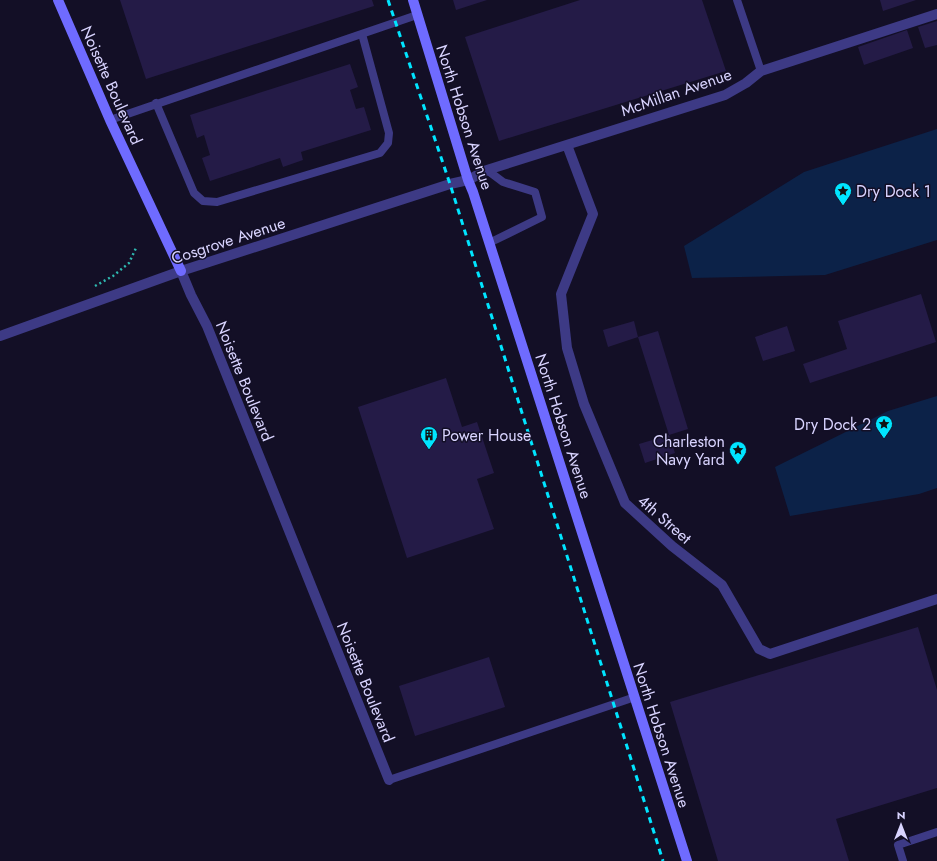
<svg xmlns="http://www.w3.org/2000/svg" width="937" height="861" viewBox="0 0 937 861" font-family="Jost,sans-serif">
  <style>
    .water { fill: #0c2248 }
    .building { fill: #241b47 }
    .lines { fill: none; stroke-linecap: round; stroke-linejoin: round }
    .path { stroke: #2fb8b0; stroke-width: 2.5; stroke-dasharray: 2 3; stroke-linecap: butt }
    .lane { stroke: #3d3a85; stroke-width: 8 }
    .street { stroke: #3d3a85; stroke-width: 10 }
    .secondary { stroke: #6f6bff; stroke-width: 10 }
    .rail { stroke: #00e5ff; stroke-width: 3; stroke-dasharray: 6 5; stroke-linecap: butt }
    .labels { text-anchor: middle; stroke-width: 3; stroke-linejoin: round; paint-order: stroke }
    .street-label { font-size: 16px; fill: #d9d4ff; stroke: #130f26 }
    .poi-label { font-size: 16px; fill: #d9d4ff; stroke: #130f26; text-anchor: start }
  </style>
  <rect width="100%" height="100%" fill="#130f26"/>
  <!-- water -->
  <path class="water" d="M937 129V240L825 275 692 278 684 246 804 172Z
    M937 396V488L919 494 790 516 775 467 888 411Z"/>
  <!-- building -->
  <path class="building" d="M120 0H372L374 6 146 79Z
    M453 0H487L456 10Z
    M580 0H702L726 71 499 141 465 37Z
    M880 0H916L883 11Z
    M937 21V45L925 48 918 27Z
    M907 30 913 48 864 65 858 47Z
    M350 64 358 87 350 90 356 109 364 107 371 130 301 152 303 160 283 167 280 158 210 181 202 158 210 155 204 135 197 138 190 115Z
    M921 294 936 342 810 383 803 364 847 349 838 321Z
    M634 321 638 337 608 347 603 330Z
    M787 326 795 351 763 361 755 337Z
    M658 331 688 429 669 435 638 337Z
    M446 378 462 427 477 422 494 473 477 479 494 529 407 558 358 407Z
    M669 435 675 453 645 463 639 444Z
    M918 627 937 690V788L836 819 849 861H718L670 702Z
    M489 657 505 707 415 736 399 686Z"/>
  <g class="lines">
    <!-- path -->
    <path class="path" d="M95 286 113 276 129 263 136 248"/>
    <!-- lane -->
    <path class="lane" d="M737 0 761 71
      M156 103 194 193 203 201 217 202 380 153 388 143 389 133 362 34
      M110 120 417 15
      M487 170 503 182 535 192 542 217 489 243
      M389 780 635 697
      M903 861 898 845 937 832"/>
    <!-- street -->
    <path class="street" d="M567 145 593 214 561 294 567 348 584 404 625 503 672 546 722 585 759 649 770 654 937 599
      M181 271 191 295 207 326 389 780
      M0 336 181 271 450 184 468 180 487 170 725 95 746 83 761 71 937 14"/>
    <!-- secondary -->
    <path class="secondary" d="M58 0 110 120 181 271
      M413 0 468 180 473 192 687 861"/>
    <!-- rail -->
    <path class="rail" d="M388 0 450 184 663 861"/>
  </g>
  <!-- icons -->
  <defs>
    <symbol id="sight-pin" viewBox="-11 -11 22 30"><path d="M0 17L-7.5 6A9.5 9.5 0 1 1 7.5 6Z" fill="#00e5ff" stroke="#130f26"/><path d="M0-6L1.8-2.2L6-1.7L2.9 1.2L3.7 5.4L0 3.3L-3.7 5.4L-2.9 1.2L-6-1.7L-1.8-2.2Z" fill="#111"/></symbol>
    <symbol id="building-pin" viewBox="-11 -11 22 30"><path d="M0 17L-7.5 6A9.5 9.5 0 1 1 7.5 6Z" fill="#00e5ff" stroke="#130f26"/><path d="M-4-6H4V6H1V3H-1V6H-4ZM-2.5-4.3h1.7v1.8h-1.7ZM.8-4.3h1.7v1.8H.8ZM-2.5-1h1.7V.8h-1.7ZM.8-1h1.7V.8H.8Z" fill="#111"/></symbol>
  </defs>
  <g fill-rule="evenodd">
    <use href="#sight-pin" x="833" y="181" width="20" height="27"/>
    <use href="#sight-pin" x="874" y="414" width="20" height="27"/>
    <use href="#building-pin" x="419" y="425" width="20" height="27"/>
    <use href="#sight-pin" x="728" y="440" width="20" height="27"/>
  </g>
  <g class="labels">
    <!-- street labels -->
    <g class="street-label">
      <text transform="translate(112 85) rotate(66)" y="6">Noisette Boulevard</text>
      <text transform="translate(676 92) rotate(-19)" y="6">McMillan Avenue</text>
      <text transform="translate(465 117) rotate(72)" y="6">North Hobson Avenue</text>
      <text transform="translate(228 240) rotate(-18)" y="6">Cosgrove Avenue</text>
      <text transform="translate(245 381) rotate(68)" y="6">Noisette Boulevard</text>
      <text transform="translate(564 426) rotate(72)" y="6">North Hobson Avenue</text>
      <text transform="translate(665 519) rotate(41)" y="6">4th Street</text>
      <text transform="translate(366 682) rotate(68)" y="6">Noisette Boulevard</text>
      <text transform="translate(662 735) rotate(72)" y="6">North Hobson Avenue</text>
    </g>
    <!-- poi labels -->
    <g class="poi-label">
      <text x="856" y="197">Dry Dock 1</text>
      <text x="871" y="430" text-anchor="end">Dry Dock 2</text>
      <text x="442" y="441">Power House</text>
      <text x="725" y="447" text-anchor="end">Charleston<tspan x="725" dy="18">Navy Yard</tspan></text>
    </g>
  </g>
  <!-- north arrow -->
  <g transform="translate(901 825)" stroke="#130f26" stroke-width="3" paint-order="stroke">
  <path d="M0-3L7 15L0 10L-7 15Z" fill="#d9d4ff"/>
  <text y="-6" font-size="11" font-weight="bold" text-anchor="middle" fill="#d9d4ff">N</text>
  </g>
</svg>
